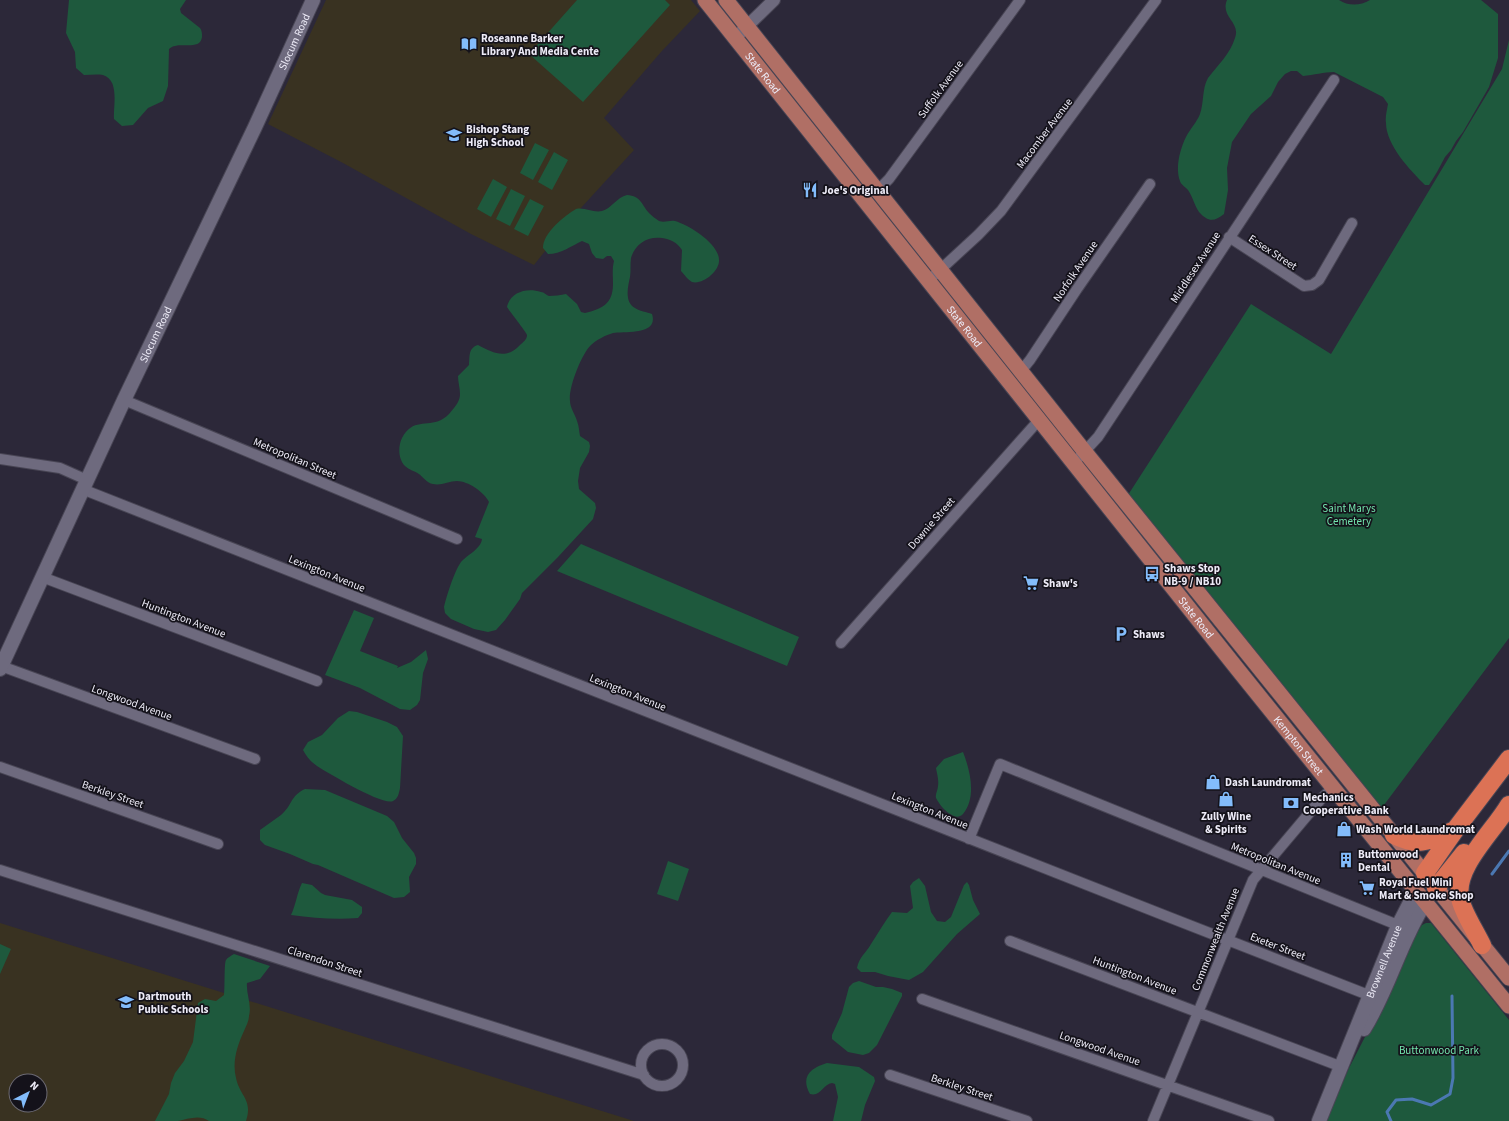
<svg xmlns="http://www.w3.org/2000/svg" width="1509" height="1121" viewBox="0 0 1509 1121" font-family="'Source Sans 3',sans-serif">
  <style>
    .education { fill: #393221; fill-rule: evenodd }
    .green { fill: #1e593d }
    .lines { fill: none; stroke-linecap: round; stroke-linejoin: round }
    .stream { stroke: #4b78b2; stroke-width: 3 }
    .minor-casing { stroke: #484554; stroke-width: 12 }
    .tertiary-casing { stroke: #484554; stroke-width: 14 }
    .secondary-casing { stroke: #484554; stroke-width: 16 }
    .primary-casing { stroke: #484554; stroke-width: 17 }
    .motorway-casing { stroke: #484554; stroke-width: 20 }
    .minor { stroke: #6e6a7e; stroke-width: 10 }
    .tertiary { stroke: #6e6a7e; stroke-width: 12 }
    .secondary { stroke: #6e6a7e; stroke-width: 14 }
    .primary { stroke: #b06f65; stroke-width: 15 }
    .motorway { stroke: #dc7255; stroke-width: 18 }
    .labels { text-anchor: middle; stroke-width: 3.5; stroke-linejoin: round; paint-order: stroke }
    .poi-label { font-size: 11px; font-weight: bold; fill: #edebf7; stroke: #14121a; text-anchor: start }
    .street-label { font-size: 11px; fill: #edebf7; stroke: #14121a }
    .park-label { font-size: 11px; fill: #73e5ad; stroke: #14121a }
  </style>
  <rect width="100%" height="100%" fill="#2c2839"/>
  <!-- education -->
  <path class="education" d="M326 0H691L700 11 661 52 604 118 634 150 569 221 534 265 471 234 343 163 268 124Z
    M0 923 634 1121H0ZM16 1081H40V1105H16Z"/>
  <!-- green -->
  <path class="green" d="M69 0H186L180 9 181 13 200 28C202 31 202 33 202 37 200 52 178 40 169 49L168 86 163 101 148 108 133 125 122 126 114 119C113 107 120 80 103 75 97 74 90 75 84 75L76 68 75 52 66 33Z
    M577 0H665L670 5 583 102 529 54Z
    M1227 0H1339C1348 6 1360 6 1370 0H1481L1498 14V58L1489 87 1463 132 1456 141 1451 150 1445 157 1437 172 1429 185H1425C1410 170 1386 145 1386 123 1385 117 1387 110 1388 104L1383 97 1334 72C1324 72 1314 75 1303 76L1297 71H1291L1285 74 1278 82 1271 96 1251 114 1232 142 1227 168 1228 190 1224 214C1214 222 1208 222 1199 212 1194 205 1193 197 1188 190 1186 187 1181 185 1180 181 1175 168 1180 149 1186 137 1190 129 1197 122 1200 114 1204 103 1202 88 1208 78 1218 65 1230 54 1235 38 1241 22 1220 17 1227 0Z
    M1509 40V638L1381 809 1128 495 1251 304 1331 354 1502 69Z
    M535 143 549 150 533 180 520 173Z
    M554 152 568 160 552 190 538 182Z
    M493 179 507 187 491 217 477 209Z
    M511 189 525 196 510 226 496 219Z
    M627 195C641 196 641 204 649 213 652 216 656 219 659 221 665 223 669 220 675 221 689 225 720 244 719 261 719 271 703 285 692 282 688 280 684 274 681 271L682 250C677 242 670 239 662 238 647 236 635 244 631 258 630 264 631 271 630 277 628 286 624 302 635 308 639 311 647 312 652 314 659 336 624 331 613 333 606 335 596 340 591 345 582 353 568 388 570 401 570 408 575 414 577 421 579 426 579 431 580 436L589 442 590 446 589 452 580 468 578 481 579 489 595 503 596 508 593 519 558 557 522 593 520 599 505 620 496 630 488 632 474 629 451 619 445 613 444 607C447 595 454 572 461 562 467 555 481 549 482 539L475 537 489 502C484 492 468 481 457 481 449 481 441 486 433 484 427 483 423 477 419 474 415 471 409 470 405 466 398 459 398 446 402 438 413 418 426 427 441 420 447 417 450 413 454 408 457 404 460 400 460 394 460 388 458 382 458 376L469 365C470 356 468 348 478 345 493 353 506 360 520 345 523 342 527 340 527 335 527 333 510 312 507 307 510 292 527 287 541 292 544 292 546 295 549 296 554 296 561 295 566 294L577 304 581 312 585 313C602 309 613 304 613 284 613 275 612 269 614 261L611 256H607L603 259 596 258 592 253 589 244 582 241C571 246 561 254 548 254L543 248C543 233 564 216 576 209 585 207 593 213 602 211 611 209 617 197 627 195Z
    M530 199 544 206 528 236 514 229Z
    M581 544 799 637 787 666 557 571Z
    M354 610 374 618 360 651 398 666 397 668 411 662 426 650 428 659 423 673 420 700 417 705 410 710 400 709 360 688 325 675Z
    M349 711 357 712 387 722 397 727 403 736 400 788C399 793 398 799 393 801 383 806 328 773 317 766 311 762 306 756 303 750L308 742 322 735 338 718Z
    M963 752C970 770 977 797 963 814 959 818 955 817 950 814 945 811 939 804 936 798 935 794 938 790 938 786 939 780 937 774 936 768L944 759Z
    M305 789 325 790 387 816 394 822 402 838 414 853 416 858V864L409 877 410 892 404 897 394 898 318 865 313 864 290 854 265 845 260 840V830C267 825 274 820 281 815 292 806 290 796 305 789Z
    M668 861 689 869 678 901 657 894Z
    M919 878 925 886 931 912 937 921 945 922 951 917 964 885 967 882 969 885 973 900 980 914 957 934 923 972 909 980 888 976 875 972H861L857 968C859 957 866 953 871 944 878 933 884 923 892 912L907 913 913 908 910 886 913 882Z
    M302 883 312 885 321 893 325 895 352 900 362 907V913L358 918C336 920 314 918 291 915 296 904 297 893 302 883Z
    M1426 923H1431L1509 1020V1121H1326L1349 1068 1366 1035 1416 934 1422 925Z
    M0 944 11 949 0 974Z
    M234 954 270 966 260 979 247 983C246 994 252 1005 249 1016 249 1021 246 1026 244 1031 237 1046 232 1062 236 1078 240 1097 253 1099 246 1121H209C200 1114 187 1119 178 1121 170 1121 162 1121 155 1121L169 1094 171 1083 175 1073 184 1061 193 1042 198 1003 205 999 216 1001 224 995C225 988 224 963 226 960 228 957 231 956 234 954Z
    M859 981 876 987H883L892 989 902 993V996L877 1045 869 1053 863 1055 848 1052 832 1039V1035L842 1013 849 987 853 983Z
    M827 1063 859 1067 874 1077 875 1081 865 1105 861 1121H833L838 1097 835 1084 832 1083C823 1084 821 1097 810 1094 800 1076 811 1068 827 1063Z"/>
  <g class="lines">
    <!-- stream -->
    <path class="stream" d="M1492 874 1509 851
      M1391 1121 1387 1112 1396 1100 1412 1099 1431 1105 1450 1094 1453 1078 1452 996"/>
    <defs>
      <path id="minor" d="M877 191 889 179 1020 0
        M1229 237 1304 286 1312 285 1319 280 1352 223
        M928 281 978 235 1001 211 1156 0
        M1021 371 1030 360 1077 289 1150 184
        M124 400 457 539
        M0 459 60 468 87 480
        M1073 464 1098 437 1334 80
        M82 489 1166 916 1376 998
        M42 577 317 681
        M841 643 1039 420
        M1 666 255 759
        M0 767 218 844
        M969 839 1000 764 1405 928
        M0 870 644 1075
        M1010 941 1342 1067
        M922 999 1269 1121
        M641 1065a21 21 0 1 1 42 0a21 21 0 1 1-42 0Z
        M890 1075 1027 1121
        M1153 1121 1253 880 1322 798 1333 788"/>
      <path id="tertiary" d="M735 38 774 0"/>
      <g id="secondary">
        <path id="s1" d="M0 669 124 400 255 127 313 0"/>
        <path d="M1364 1029C1389 989 1400 942 1425 903"/>
        <path id="s2" d="M1319 1121 1398 926 1416 891"/>
      </g>
      <g id="primary">
        <path id="s3" d="M705 0 1239 671 1509 1006"/>
        <path d="M726 0 1085 452 1509 978"/>
      </g>
      <path id="motorway" d="M1394 835C1419 848 1431 840 1455 830
        M1425 873 1455 830 1509 759
        M1436 888 1464 853
        M1482 945C1476 932 1462 911 1460 898 1454 867 1494 831 1509 805"/>
    </defs>
    <!-- minor casing -->
    <use href="#minor" class="minor-casing"/>
    <!-- tertiary casing -->
    <use href="#tertiary" class="tertiary-casing"/>
    <!-- secondary casing -->
    <use href="#secondary" class="secondary-casing"/>
    <!-- primary casing -->
    <use href="#primary" class="primary-casing"/>
    <!-- motorway casing -->
    <use href="#motorway" class="motorway-casing"/>
    <!-- minor -->
    <use href="#minor" class="minor"/>
    <!-- tertiary -->
    <use href="#tertiary" class="tertiary"/>
    <!-- secondary -->
    <use href="#secondary" class="secondary"/>
    <!-- primary -->
    <use href="#primary" class="primary"/>
    <!-- motorway -->
    <use href="#motorway" class="motorway"/>
  </g>
  <!-- icons -->
  <defs>
    <symbol id="library-bare" viewBox="-9 -9 18 18"><path d="M-6-4Q-3-5.5-.7-3.5V5Q-3 3-6 4ZM6-4Q3-5.5 .7-3.5V5Q3 3 6 4Z" fill="#83bcfb" stroke="#14121a" stroke-width="2.5" paint-order="stroke"/></symbol>
    <symbol id="school-bare" viewBox="-9 -9 18 18"><path d="M0-5L7-2L0 1L-7-2ZM-4 1L0 2.5L4 1V4Q0 6-4 4Z" fill="#83bcfb" stroke="#14121a" stroke-width="2.5" paint-order="stroke"/></symbol>
    <symbol id="restaurant-bare" viewBox="-9 -9 18 18"><path d="M-5-6h1v4h1v-4h1v4h1v-4h1v5L-1.5 .5V6h-2V.5L-5-1ZM5-6V6H3V1.5H1.5Q1.5-4 5-6Z" fill="#83bcfb" stroke="#14121a" stroke-width="2.5" paint-order="stroke"/></symbol>
    <symbol id="bus-bare" viewBox="-9 -9 18 18"><path d="M-5-6H5V4H4V6H2V4H-2V6H-4V4H-5ZM-3.5-4V0h7V-4ZM-3.5 1.2v1.5H-2V1.2ZM2 1.2v1.5H3.5V1.2Z" fill="#83bcfb" stroke="#14121a" stroke-width="2.5" paint-order="stroke"/></symbol>
    <symbol id="supermarket-bare" viewBox="-9 -9 18 18"><path d="M-6-5.5h2.5l.6 2H6L4.5 2H-2.5L-4.4-4H-6ZM-1.5 3.2a1.3 1.3 0 1 0 .1 0ZM3 3.2a1.3 1.3 0 1 0 .1 0Z" fill="#83bcfb" stroke="#14121a" stroke-width="2.5" paint-order="stroke"/></symbol>
    <symbol id="parking-bare" viewBox="-9 -9 18 18"><path d="M-3.5-5.5H1a3.5 3.5 0 0 1 0 7H-1V5.5H-3.5ZM-1-3.4V-.6H.8a1.4 1.4 0 0 0 0-2.8Z" fill="#83bcfb" stroke="#14121a" stroke-width="2.5" paint-order="stroke"/></symbol>
    <symbol id="shop-bare" viewBox="-9 -9 18 18"><path d="M-5-2.5h2.3a2.7 3.5 0 0 1 5.4 0H5L5.5 6h-11ZM-1.5-2.5h3a1.5 2.3 0 0 0-3 0Z" fill="#83bcfb" stroke="#14121a" stroke-width="2.5" paint-order="stroke"/></symbol>
    <symbol id="bank-bare" viewBox="-9 -9 18 18"><path d="M-6-4H6V4H-6ZM0-2.3a2.3 2.3 0 1 0 0 4.6a2.3 2.3 0 1 0 0-4.6Z" fill="#83bcfb" stroke="#14121a" stroke-width="2.5" paint-order="stroke"/></symbol>
    <symbol id="building-bare" viewBox="-9 -9 18 18"><path d="M-4-6H4V6H1V3H-1V6H-4ZM-2.5-4.3h1.7v1.8h-1.7ZM.8-4.3h1.7v1.8H.8ZM-2.5-1h1.7V.8h-1.7ZM.8-1h1.7V.8H.8Z" fill="#83bcfb" stroke="#14121a" stroke-width="2.5" paint-order="stroke"/></symbol>
  </defs>
  <g fill-rule="evenodd">
    <use href="#library-bare" x="458" y="33" width="22" height="22"/>
    <use href="#school-bare" x="443" y="124" width="22" height="22"/>
    <use href="#restaurant-bare" x="799" y="179" width="22" height="22"/>
    <use href="#bus-bare" x="1141" y="563" width="22" height="22"/>
    <use href="#supermarket-bare" x="1020" y="572" width="22" height="22"/>
    <use href="#parking-bare" x="1110" y="623" width="22" height="22"/>
    <use href="#shop-bare" x="1202" y="771" width="22" height="22"/>
    <use href="#shop-bare" x="1215" y="788" width="22" height="22"/>
    <use href="#bank-bare" x="1280" y="792" width="22" height="22"/>
    <use href="#shop-bare" x="1333" y="818" width="22" height="22"/>
    <use href="#building-bare" x="1335" y="849" width="22" height="22"/>
    <use href="#supermarket-bare" x="1356" y="877" width="22" height="22"/>
    <use href="#school-bare" x="115" y="991" width="22" height="22"/>
  </g>
  <g class="labels">
    <!-- poi labels -->
    <g class="poi-label">
      <text x="481" y="42">Roseanne Barker<tspan x="481" dy="13">Library And Media Cente</tspan></text>
      <text x="466" y="133">Bishop Stang<tspan x="466" dy="13">High School</tspan></text>
      <text x="822" y="194">Joe's Original</text>
      <text x="1164" y="572">Shaws Stop<tspan x="1164" dy="13">NB-9 / NB10</tspan></text>
      <text x="1043" y="587">Shaw's</text>
      <text x="1133" y="638">Shaws</text>
      <text x="1225" y="786">Dash Laundromat</text>
      <text x="1303" y="801">Mechanics<tspan x="1303" dy="13">Cooperative Bank</tspan></text>
      <text x="1226" y="820" text-anchor="middle">Zully Wine<tspan x="1226" dy="13">&amp; Spirits</tspan></text>
      <text x="1356" y="833">Wash World Laundromat</text>
      <text x="1358" y="858">Buttonwood<tspan x="1358" dy="13">Dental</tspan></text>
      <text x="1379" y="886">Royal Fuel Mini<tspan x="1379" dy="13">Mart &amp; Smoke Shop</tspan></text>
      <text x="138" y="1000">Dartmouth<tspan x="138" dy="13">Public Schools</tspan></text>
    </g>
    <!-- street labels -->
    <g class="street-label">
      <text dy="4" stroke="none"><textPath href="#s1" startOffset="693">Slocum Road</textPath></text>
      <text dy="4" stroke="none"><textPath href="#s3" startOffset="93">State Road</textPath></text>
      <text transform="translate(940 89) rotate(-54)" y="4">Suffolk Avenue</text>
      <text transform="translate(1044 133) rotate(-53)" y="4">Macomber Avenue</text>
      <text transform="translate(1273 252) rotate(33)" y="4">Essex Street</text>
      <text transform="translate(1195 267) rotate(-57)" y="4">Middlesex Avenue</text>
      <text transform="translate(1075 271) rotate(-56)" y="4">Norfolk Avenue</text>
      <text dy="4" stroke="none"><textPath href="#s3" startOffset="417">State Road</textPath></text>
      <text dy="4" stroke="none"><textPath href="#s1" startOffset="369">Slocum Road</textPath></text>
      <text transform="translate(295 458) rotate(23)" y="4">Metropolitan Street</text>
      <text transform="translate(931 523) rotate(-49)" y="4">Downie Street</text>
      <text transform="translate(327 573) rotate(22)" y="4">Lexington Avenue</text>
      <text dy="4" stroke="none"><textPath href="#s3" startOffset="789">State Road</textPath></text>
      <text transform="translate(184 618) rotate(21)" y="4">Huntington Avenue</text>
      <text transform="translate(628 692) rotate(22)" y="4">Lexington Avenue</text>
      <text transform="translate(132 702) rotate(20)" y="4">Longwood Avenue</text>
      <text dy="4" stroke="none"><textPath href="#s3" startOffset="953">Kempton Street</textPath></text>
      <text transform="translate(113 794) rotate(19)" y="4">Berkley Street</text>
      <text transform="translate(930 810) rotate(22)" y="4">Lexington Avenue</text>
      <text transform="translate(1276 863) rotate(22)" y="4">Metropolitan Avenue</text>
      <text transform="translate(1215 939) rotate(-68)" y="4">Commonwealth Avenue</text>
      <text transform="translate(1278 946) rotate(21)" y="4">Exeter Street</text>
      <text transform="translate(325 961) rotate(18)" y="4">Clarendon Street</text>
      <text dy="4" stroke="none"><textPath href="#s2" startOffset="172">Brownell Avenue</textPath></text>
      <text transform="translate(1135 975) rotate(21)" y="4">Huntington Avenue</text>
      <text transform="translate(1100 1048) rotate(19)" y="4">Longwood Avenue</text>
      <text transform="translate(962 1087) rotate(18)" y="4">Berkley Street</text>
    </g>
    <!-- park labels -->
    <g class="park-label">
      <text x="1349" y="512">Saint Marys<tspan x="1349" dy="13">Cemetery</tspan></text>
      <text x="1439" y="1054">Buttonwood Park</text>
    </g>
  </g>
  <!-- north arrow -->
  <g transform="translate(28 1093) rotate(42)"><circle r="19" fill="#14121a" stroke="#6b6972"/>
  <path d="M0-3L7 15L0 10L-7 15Z" fill="#83bcfb"/>
  <text y="-6" font-size="11" font-weight="bold" text-anchor="middle" fill="#edebf7">N</text>
  </g>
</svg>
